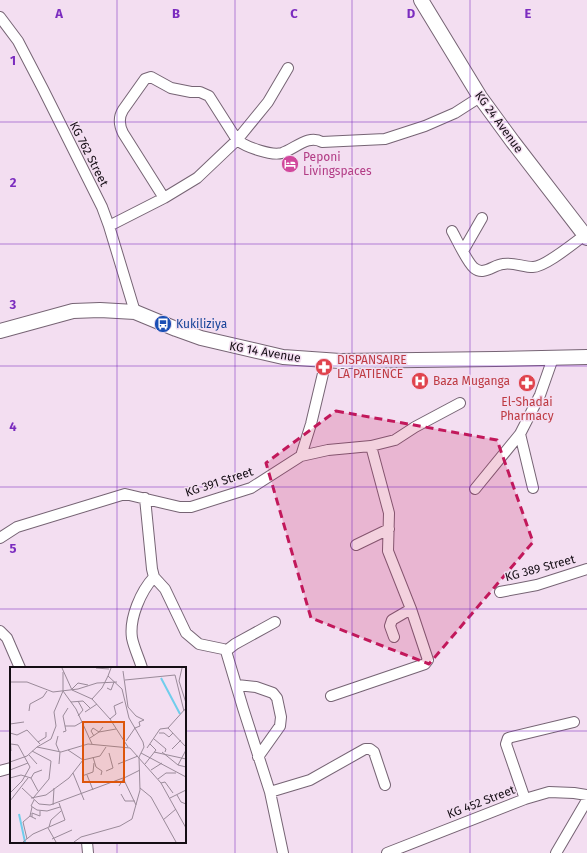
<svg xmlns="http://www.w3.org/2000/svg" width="587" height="853" viewBox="0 0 587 853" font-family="'Fira Sans',sans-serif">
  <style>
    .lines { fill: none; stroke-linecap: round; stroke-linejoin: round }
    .minor-casing { stroke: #766474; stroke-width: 12 }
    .secondary-casing { stroke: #766474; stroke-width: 16 }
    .minor { stroke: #fff; stroke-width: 10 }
    .secondary { stroke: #fff; stroke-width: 14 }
    .marked { fill: #c2185b; fill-opacity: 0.2; stroke: #c2185b; stroke-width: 3; stroke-dasharray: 8 5; stroke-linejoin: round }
    .grid { fill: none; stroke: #7b2cbf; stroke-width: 1; stroke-opacity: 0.55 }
    .labels { text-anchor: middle; stroke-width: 3; stroke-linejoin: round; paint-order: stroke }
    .street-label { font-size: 12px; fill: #140d14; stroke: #f3def1 }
    .hotel-label { font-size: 12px; fill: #b23c85; stroke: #f3def1; text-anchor: start }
    .transit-label { font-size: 12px; fill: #164399; stroke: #f3def1; text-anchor: start }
    .health-label { font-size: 12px; fill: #be3a42; stroke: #f3def1; text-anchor: start }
    .inset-river { fill: none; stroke: #70cdec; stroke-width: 2 }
    .inset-road { fill: none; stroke: #9a8a99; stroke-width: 1 }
    .view { fill: #dd550c; fill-opacity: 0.15; stroke: #dd550c; stroke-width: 2 }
    .inset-edge { fill: none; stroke: #140d14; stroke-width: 2 }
    .grid-label { font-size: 13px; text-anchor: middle; font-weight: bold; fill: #7b2cbf; stroke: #f3def1; stroke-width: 3; stroke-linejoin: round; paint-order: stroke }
  </style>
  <rect width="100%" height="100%" fill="#f3def1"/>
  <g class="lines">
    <defs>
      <path id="minor" d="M0 17 18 41 43 89 102 207 109 226 135 312
        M164 198 123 133C119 125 118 118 123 110L145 79 151 77 171 88 191 92H200L209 96 237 140 268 102 288 68
        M109 226 164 198 197 178 237 140C246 147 271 156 282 153 295 149 308 134 322 142L385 139 425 126 455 113 480 97
        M452 231C457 240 467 262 474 268 484 276 493 265 503 264 513 262 523 267 533 267 545 267 574 243 585 235
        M463 251 482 218
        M520 434 533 488
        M301 456 328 450 371 446 395 440 415 427 460 403
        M475 489 520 434 540 395 553 358
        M145 498 152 569 154 577 165 589 186 633 199 644 223 649 226 651 243 708 270 792 283 853
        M0 538 17 527 125 494 180 507H191L251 488 301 456 311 424 326 361
        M356 545 389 529
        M500 592 537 585 587 569
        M0 631 7 638 20 668
        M394 637 390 626 392 620 411 609
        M226 651 235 644 275 622
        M142 668C139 658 134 648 132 638 129 618 141 591 154 577
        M237 685 256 687 273 693 277 698 281 717 280 726 258 757
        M331 696 425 664 428 660 411 609 388 551 389 513 371 446
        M0 771 11 768
        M270 792 310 780 365 749H370L374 752 385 785
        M525 799 506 744 508 738 574 722
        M87 842 88 853
        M387 853 525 799 549 792 574 793 587 795
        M556 853 587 800"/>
      <path id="secondary" d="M421 0 480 97 513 142 587 238
        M0 331 73 311 100 310 135 312 176 329 201 338 283 357 340 361 495 359 587 357"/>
    </defs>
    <!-- minor casing -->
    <use href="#minor" class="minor-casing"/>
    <!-- secondary casing -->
    <use href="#secondary" class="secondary-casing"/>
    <!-- minor -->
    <use href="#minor" class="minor"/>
    <!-- secondary -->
    <use href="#secondary" class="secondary"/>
  </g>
  <!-- marked area -->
  <path class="marked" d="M336 411 497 440 533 542 429 664 311 618 266 463Z"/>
  <!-- grid -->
  <path class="grid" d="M117 0V668M235 0V853M352 0V853M470 0V853M0 122H587M0 244H587M0 366H587M0 487H587M0 609H587M0 731H11M185 731H587M117 842V853"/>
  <!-- icons -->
  <defs>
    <symbol id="hotel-disc" viewBox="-11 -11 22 22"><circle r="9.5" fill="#d1479c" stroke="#f3def1"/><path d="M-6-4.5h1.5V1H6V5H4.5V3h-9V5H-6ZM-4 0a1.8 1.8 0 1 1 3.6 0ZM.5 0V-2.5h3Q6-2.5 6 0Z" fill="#fff"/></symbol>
    <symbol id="bus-disc" viewBox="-11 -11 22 22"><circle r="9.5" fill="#1a4fb4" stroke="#f3def1"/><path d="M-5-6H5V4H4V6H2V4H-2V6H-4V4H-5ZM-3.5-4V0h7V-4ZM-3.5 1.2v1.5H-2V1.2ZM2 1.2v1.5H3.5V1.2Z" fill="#fff"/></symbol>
    <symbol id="pharmacy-disc" viewBox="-11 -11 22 22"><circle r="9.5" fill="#e0444e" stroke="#f3def1"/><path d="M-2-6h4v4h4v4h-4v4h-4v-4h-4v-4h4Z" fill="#fff"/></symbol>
    <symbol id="hospital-disc" viewBox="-11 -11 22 22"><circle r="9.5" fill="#e0444e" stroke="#f3def1"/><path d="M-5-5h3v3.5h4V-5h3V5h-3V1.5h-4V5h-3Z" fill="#fff"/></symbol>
  </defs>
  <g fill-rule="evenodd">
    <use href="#hotel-disc" x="280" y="154" width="20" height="20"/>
    <use href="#bus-disc" x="153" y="314" width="20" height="20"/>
    <use href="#pharmacy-disc" x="314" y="357" width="20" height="20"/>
    <use href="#hospital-disc" x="410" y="371" width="20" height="20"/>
    <use href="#pharmacy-disc" x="517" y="373" width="20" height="20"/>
  </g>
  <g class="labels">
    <!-- street labels -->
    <g class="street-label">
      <text transform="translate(499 122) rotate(54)" y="4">KG 24 Avenue</text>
      <text transform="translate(89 154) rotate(63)" y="4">KG 762 Street</text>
      <text transform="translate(265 352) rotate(10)" y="4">KG 14 Avenue</text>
      <text transform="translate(219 482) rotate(-18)" y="4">KG 391 Street</text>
      <text transform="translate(540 568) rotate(-15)" y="4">KG 389 Street</text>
      <text transform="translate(481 802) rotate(-21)" y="4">KG 452 Street</text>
    </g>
    <!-- hotel labels -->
    <g class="hotel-label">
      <text x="303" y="161">Peponi<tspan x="303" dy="14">Livingspaces</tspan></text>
    </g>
    <!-- transit labels -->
    <g class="transit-label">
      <text x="176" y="328">Kukiliziya</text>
    </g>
    <!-- health labels -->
    <g class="health-label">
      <text x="337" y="364">DISPANSAIRE<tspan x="337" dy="14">LA PATIENCE</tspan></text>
      <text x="433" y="385">Baza Muganga</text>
      <text x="527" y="406" text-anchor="middle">El-Shadai<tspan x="527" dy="14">Pharmacy</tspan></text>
    </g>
  </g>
  <!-- overview -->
  <g transform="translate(10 667)">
    <rect width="176" height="176" fill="#f3def1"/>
    <path class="inset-river" d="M151 11 170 47M9 147 15 175"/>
    <path class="inset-road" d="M52 1 62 23 82 32 100 52 118 80M86 1 99 2M101 1 98 9 112 22 119 51 133 75 134 80 129 90M172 1 169 14 176 36M113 4 118 40 126 49 134 53M115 13 165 8 174 44M0 15H17L43 25 68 22 87 16 107 15M97 21 101 23 104 15M62 22 68 16 78 18M53 24 66 42 82 77M82 32 92 21 98 9M68 34 73 43 68 49M61 35 73 34 80 41M19 44 20 37 33 30 37 24M75 45 87 37M100 52 106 47 104 39 113 35M0 57 14 55M55 59H65L72 55M158 61 176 80M53 65 56 64 53 49 58 41M0 66 7 68 17 63 30 77M149 66H154L159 70 163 66M0 69 1 84M48 69 46 77 49 84M84 69 81 64 83 61 89 65 93 60M80 71 89 65 106 62M144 72 156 82 155 85M116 74 125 61 130 59 129 55 134 53M28 75 36 70V65M27 80 41 72 46 59 44 45 53 24V5M137 81 150 62 158 61 176 41M162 82 171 73M58 83 73 93M22 84 41 94 39 112 24 130M144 85 176 92M152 85 168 98 176 100M131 86 176 110M19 88 27 97M83 90 86 100 92 104 91 108M0 95 17 89 27 80 51 85 78 77 120 81 151 116 176 161M49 97 50 85M108 97 128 89M135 97 146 83 140 77M168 98 176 83M0 103 18 96M141 103 152 96M96 104 103 101 99 86M63 106 74 133M77 108 83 123M72 109 83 105 84 96M0 111 11 108 21 111M21 111 28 124M21 111 24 106 32 103M148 112 156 106H166M151 116 155 115 163 126M109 119 114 111 130 103M12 121 29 137 40 138 113 111 126 138M130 121 141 130 166 175M0 126 12 114 20 100 8 78 1 77M111 127 115 134H125M167 128 171 135 176 137M21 131 36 128 59 111 73 93 90 89 96 80M160 131 176 123M24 133 21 139 27 143 37 144 50 140M0 134 18 111M43 138 44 121M22 140 20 149 26 152M22 150V146L30 149V144M153 153 166 142M39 160 41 153 51 144M38 161 46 175M17 172 13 155 20 149M42 172 62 163M13 175 23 167 55 153 49 136M64 175 71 170 110 159 122 152 130 123 129 90"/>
    <path class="view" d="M73 55H114V115H73Z"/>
    <rect width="176" height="176" class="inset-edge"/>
  </g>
  <g class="grid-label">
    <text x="59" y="18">A</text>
    <text x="176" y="18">B</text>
    <text x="294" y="18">C</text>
    <text x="411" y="18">D</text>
    <text x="528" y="18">E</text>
    <text x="13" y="65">1</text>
    <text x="13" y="187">2</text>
    <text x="13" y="309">3</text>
    <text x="13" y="431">4</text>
    <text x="13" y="553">5</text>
  </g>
</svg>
